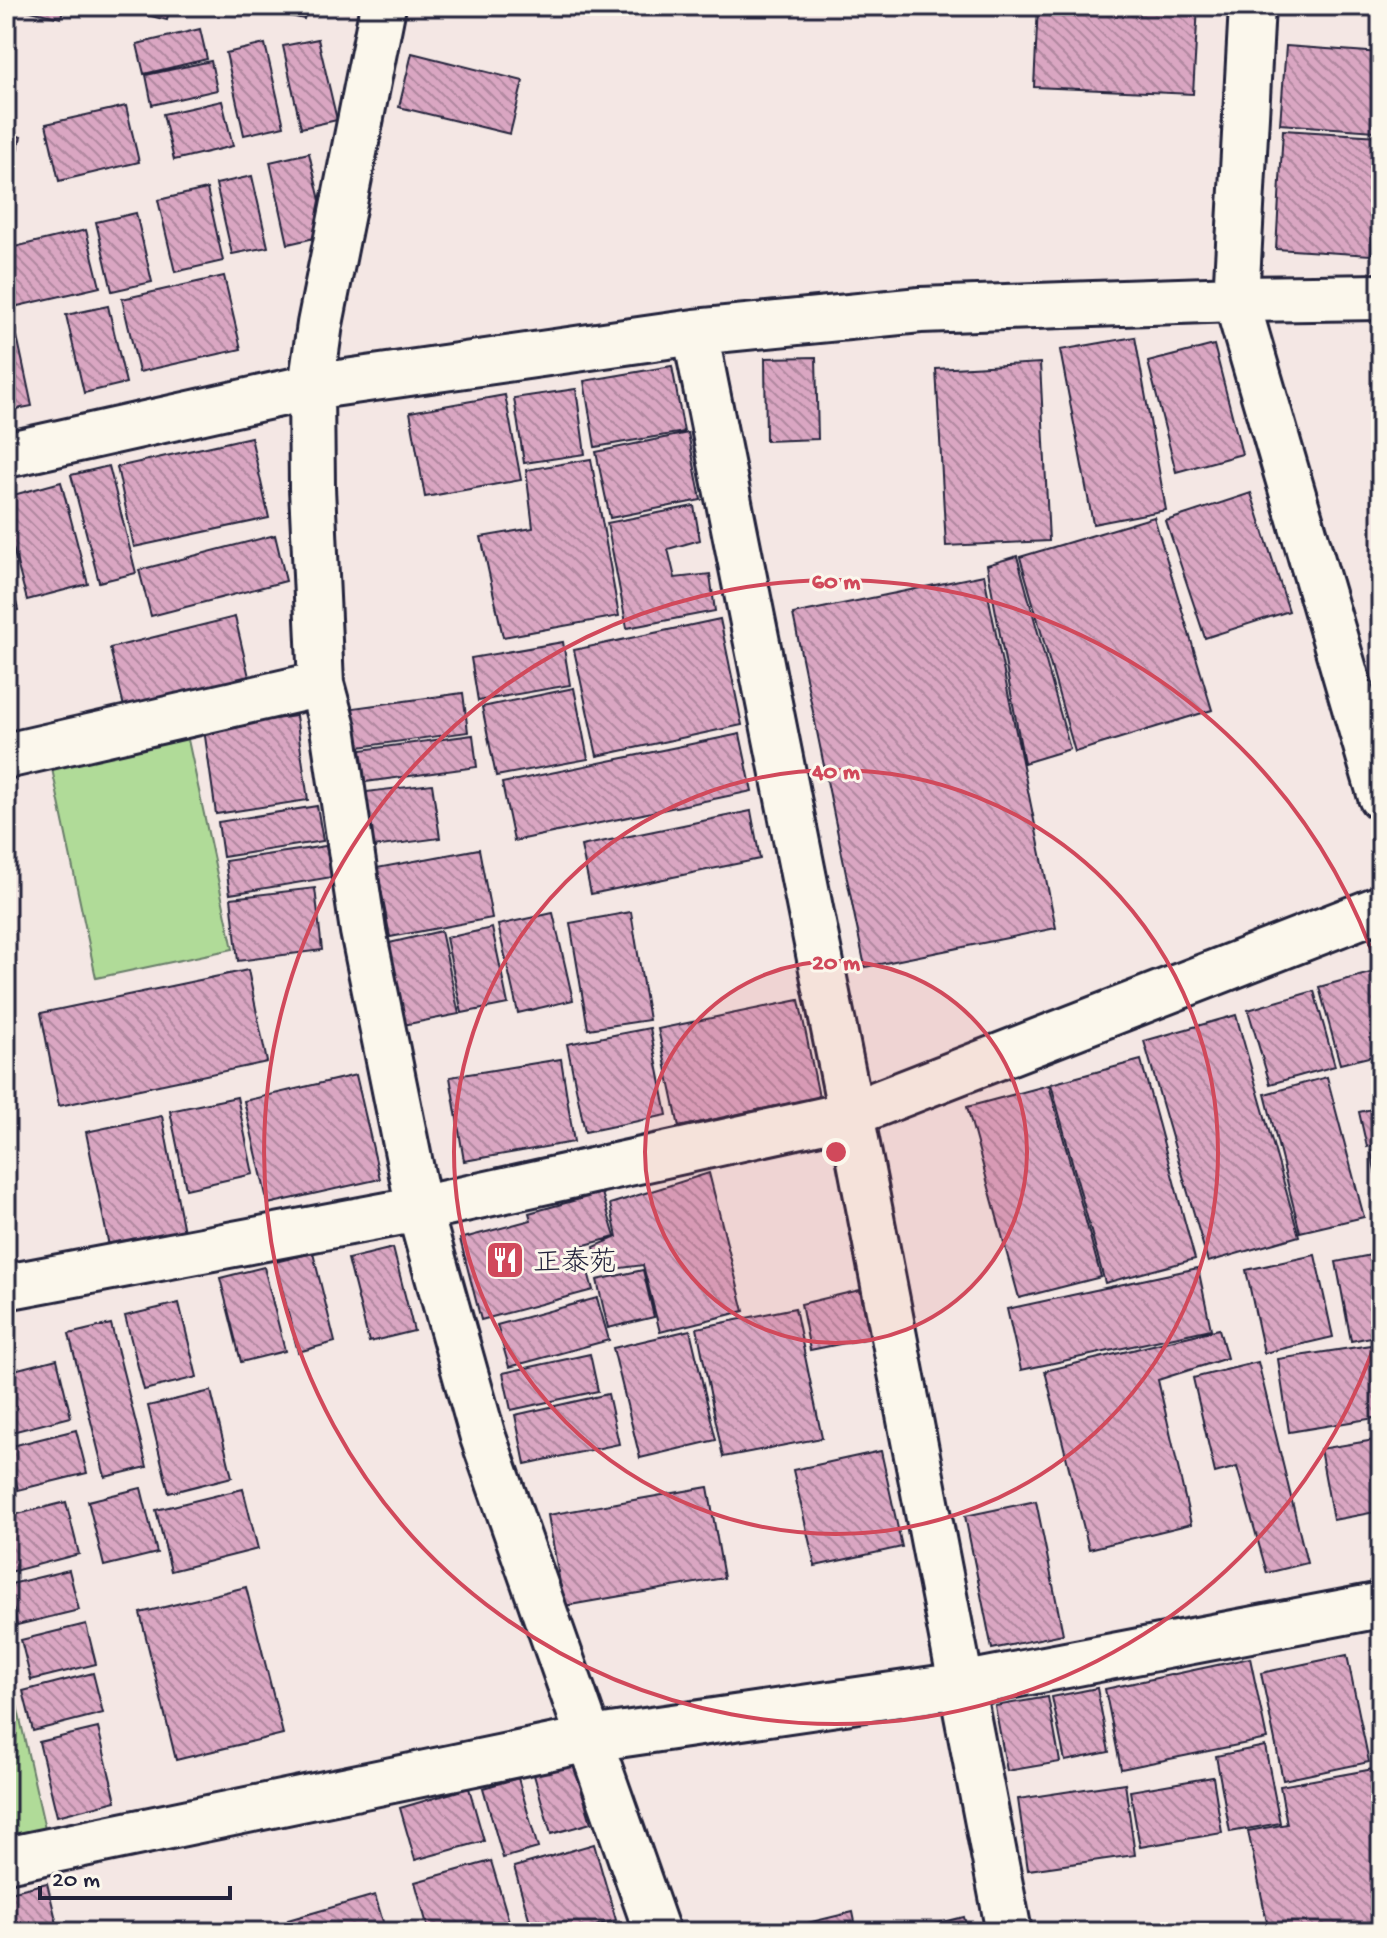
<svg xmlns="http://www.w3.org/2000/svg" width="1387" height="1938" viewBox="0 0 1387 1938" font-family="'Gochi Hand','Klee One',sans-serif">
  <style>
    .park { fill: #b0db98; stroke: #697e6a; stroke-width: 2 }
    .building { fill: url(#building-back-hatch); stroke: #22223b; stroke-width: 2 }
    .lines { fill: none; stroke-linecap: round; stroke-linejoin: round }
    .street-casing { stroke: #22223b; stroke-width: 50 }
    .secondary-casing { stroke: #22223b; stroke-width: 50 }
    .street { stroke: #fbf7ec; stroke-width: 44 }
    .secondary { stroke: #fbf7ec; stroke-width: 44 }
    .ring { fill: none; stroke: #d1495b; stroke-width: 4 }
    .labels { text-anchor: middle; stroke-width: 6; stroke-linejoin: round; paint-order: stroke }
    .poi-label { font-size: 28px; fill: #22223b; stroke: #fbf7ec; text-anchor: start }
    .centre { fill: #d1495b; stroke: #fbf7ec; stroke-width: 4 }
    .ring-label { font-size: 24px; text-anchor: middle; font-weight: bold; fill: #d1495b; stroke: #fbf7ec; stroke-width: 6; stroke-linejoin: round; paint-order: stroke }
  </style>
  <defs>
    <pattern id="building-back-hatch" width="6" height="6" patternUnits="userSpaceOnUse" patternTransform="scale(2)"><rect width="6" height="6" fill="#daa6c2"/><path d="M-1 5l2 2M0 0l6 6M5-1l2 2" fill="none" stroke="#b0879f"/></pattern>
  </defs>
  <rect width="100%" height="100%" fill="#f4e7e4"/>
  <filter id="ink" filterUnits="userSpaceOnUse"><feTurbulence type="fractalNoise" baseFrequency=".0125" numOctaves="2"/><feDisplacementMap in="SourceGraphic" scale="16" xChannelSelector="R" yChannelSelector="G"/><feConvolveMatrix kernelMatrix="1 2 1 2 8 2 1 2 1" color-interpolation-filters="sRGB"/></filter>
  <g filter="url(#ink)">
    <!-- park -->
    <path class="park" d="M187 735 233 949 96 978 51 764Z
      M6 1657 45 1829 6 1837Z"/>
    <!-- building -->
    <path class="building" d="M9 6H64L61 18Z
      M111 6H170L167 20Z
      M248 6H308L304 19Z
      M1038 6H1198L1193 94 1034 87Z
      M200 29 207 59 144 74 137 44Z
      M318 39 337 120 301 128 283 46Z
      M265 44 284 126 244 135 226 53Z
      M1286 46 1381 53 1375 131 1280 124Z
      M412 53 523 81 510 134 399 107Z
      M211 61 217 90 152 105 146 75Z
      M222 101 233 146 174 160 163 114Z
      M126 106 139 162 59 181 46 124Z
      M1283 130 1379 136 1371 255 1276 249Z
      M6 132 21 137 9 179 6 178Z
      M309 153 328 235 288 244 270 162Z
      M252 176 268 247 232 254 216 184Z
      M207 189 223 261 175 272 158 200Z
      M136 213 152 282 112 291 96 222Z
      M86 230 100 287 9 308 6 294V249Z
      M224 276 241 349 139 372 122 299Z
      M108 306 126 383 84 393 66 315Z
      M13 317 32 406 6 411V318Z
      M1135 337 1166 510 1093 524 1060 350Z
      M1214 345 1242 454 1176 472 1148 362Z
      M816 357 818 439 766 441 765 358Z
      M1040 363 1049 541 946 546 936 369Z
      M672 366 684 432 595 447 584 381Z
      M576 389 585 454 524 463 514 398Z
      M505 395 521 480 425 497 410 412Z
      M688 433 701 500 610 518 596 452Z
      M251 437 269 518 134 547 117 467Z
      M591 459 619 616 503 637 481 537 533 528 526 470Z
      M109 466 136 573 99 582 71 475Z
      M61 482 88 584 27 600 6 522V497Z
      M1251 493 1289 611 1205 638 1166 521Z
      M694 506 700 540 668 549 675 578 710 574 715 611 627 628 607 523Z
      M1154 517 1212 710 1075 752 1020 557Z
      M275 535 286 581 151 616 139 570Z
      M1017 556 1070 749 1024 763 987 565Z
      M6 560 18 610 6 613Z
      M984 575 1056 928 865 967 793 614Z
      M235 617 250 681 125 711 110 648Z
      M720 619 742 725 597 756 574 650Z
      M563 642 570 685 478 701 471 658Z
      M574 688 588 759 496 776 482 707Z
      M463 693 468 732 359 747 353 708Z
      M296 716 308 800 216 814 204 729Z
      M740 734 752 791 514 841 502 783Z
      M473 735 477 767 365 782 361 750Z
      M432 784 440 838 374 847 366 792Z
      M317 806 323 841 223 857 218 822Z
      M751 811 760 859 591 894 581 846Z
      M326 846 332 877 230 894 225 861Z
      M479 849 492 918 390 937 377 868Z
      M315 888 322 950 238 961 231 898Z
      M631 912 649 1020 588 1029 570 923Z
      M553 913 573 1000 518 1013 498 925Z
      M492 928 508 1004 462 1013 446 938Z
      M441 931 459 1014 403 1025 385 944Z
      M248 970 267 1062 59 1106 41 1013Z
      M1381 970V1054L1340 1064 1319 987Z
      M1314 991 1335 1066 1270 1084 1248 1010Z
      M799 1000 819 1097 679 1127 658 1029Z
      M1236 1015 1299 1236 1208 1262 1144 1041Z
      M650 1028 667 1115 585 1132 567 1044Z
      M561 1059 574 1142 464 1161 450 1077Z
      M1141 1060 1195 1259 1105 1283 1051 1084Z
      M356 1075 380 1179 268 1204 244 1101Z
      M1327 1077 1364 1217 1300 1232 1265 1094Z
      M1049 1085 1101 1277 1019 1298 967 1107Z
      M237 1097 253 1174 186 1189 170 1111Z
      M1381 1107V1144L1367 1147 1359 1112Z
      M162 1116 184 1232 109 1246 86 1132Z
      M1381 1148V1190H1379L1371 1151Z
      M709 1173 744 1311 660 1332 643 1265 599 1271 594 1247 617 1237 610 1204Z
      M602 1193 615 1237 581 1246 593 1290 481 1320 460 1239 531 1220 529 1213Z
      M393 1248 414 1331 369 1342 348 1259Z
      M313 1253 335 1342 298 1352 275 1262Z
      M1381 1253V1335L1351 1341 1336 1262Z
      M1315 1255 1333 1337 1264 1353 1246 1270Z
      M264 1267 285 1351 241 1362 220 1278Z
      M1198 1268 1211 1329 1021 1370 1007 1309Z
      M643 1270 654 1317 608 1328 597 1280Z
      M860 1290 870 1338 810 1350 801 1304Z
      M597 1298 609 1340 509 1367 497 1325Z
      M179 1303 197 1377 144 1390 125 1316Z
      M795 1308 822 1438 723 1457 697 1328Z
      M111 1324 147 1467 105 1477 69 1334Z
      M1219 1329 1227 1358 1158 1380 1191 1524 1089 1549 1045 1371Z
      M690 1330 716 1440 640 1458 613 1348Z
      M1371 1345 1381 1417 1289 1432 1278 1359Z
      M590 1354 598 1391 511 1410 503 1373Z
      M57 1359 71 1417 8 1433 6 1372Z
      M1258 1362 1307 1563 1267 1573 1237 1467 1215 1473 1193 1378Z
      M211 1391 232 1477 169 1493 148 1406Z
      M608 1394 619 1444 525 1464 515 1415Z
      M76 1430 87 1473 18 1490 8 1447Z
      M1381 1439V1511L1333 1520 1320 1449Z
      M881 1451 902 1547 815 1566 793 1470Z
      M708 1487 724 1578 564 1606 548 1515Z
      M141 1488 157 1553 104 1566 88 1501Z
      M243 1489 258 1549 171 1571 156 1510Z
      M1036 1501 1063 1634 992 1649 965 1516Z
      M66 1502 79 1554 6 1573V1517Z
      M69 1570 79 1610 17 1625 7 1585Z
      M246 1587 283 1734 176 1760 140 1613Z
      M86 1624 96 1664 31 1680 21 1640Z
      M1347 1655 1369 1762 1283 1780 1261 1673Z
      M1250 1658 1267 1739 1121 1769 1105 1689Z
      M93 1673 103 1713 33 1731 23 1691Z
      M1097 1688 1109 1752 1065 1761 1052 1697Z
      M1048 1697 1060 1762 1007 1771 995 1706Z
      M98 1728 116 1801 57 1816 39 1742Z
      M1265 1746 1280 1823 1230 1832 1216 1756Z
      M574 1764 591 1823 551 1834 534 1775Z
      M1379 1768 1381 1776V1932H1269L1248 1831 1287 1824 1280 1786Z
      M1213 1777 1222 1833 1140 1847 1130 1791Z
      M518 1778 538 1848 503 1858 483 1788Z
      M1125 1783 1135 1855 1028 1870 1018 1799Z
      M469 1788 484 1841 415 1860 400 1808Z
      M594 1844 616 1920 575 1932H533L514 1867Z
      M491 1861 509 1921 470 1932H429L415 1882Z
      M47 1883 59 1932H9L6 1918V1893Z
      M375 1895 386 1932H292L288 1920Z
      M853 1912 857 1932H770Z
      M964 1917 968 1932H902Z"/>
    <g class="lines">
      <defs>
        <path id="street" d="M383 6 320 324 311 387 312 488 321 684 333 728 363 931 419 1209 483 1437 657 1932
          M695 332 851 1114 1009 1932
          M6 455 311 387 695 332 920 310 1236 299 1381 297
          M6 756 321 684
          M6 1287 419 1209 851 1114 1381 908
          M6 1860 590 1739 961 1685 1381 1605"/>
        <path id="secondary" d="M1252 6 1236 299 1381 797"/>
      </defs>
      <!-- street casing -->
      <use href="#street" class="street-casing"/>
      <!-- secondary casing -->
      <use href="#secondary" class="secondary-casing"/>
      <!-- street -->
      <use href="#street" class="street"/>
      <!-- secondary -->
      <use href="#secondary" class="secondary"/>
    </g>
  </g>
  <!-- distance rings -->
  <circle cx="836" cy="1152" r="191" fill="#d1495b" fill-opacity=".12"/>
  <g class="ring">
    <circle cx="836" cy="1152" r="191"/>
    <circle cx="836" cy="1152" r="382"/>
    <path d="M1380 1329A572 572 0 1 1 1380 975"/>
  </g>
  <!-- icons -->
  <defs>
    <symbol id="restaurant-square" viewBox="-11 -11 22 22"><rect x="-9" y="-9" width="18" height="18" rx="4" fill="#d1495b" stroke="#fbf7ec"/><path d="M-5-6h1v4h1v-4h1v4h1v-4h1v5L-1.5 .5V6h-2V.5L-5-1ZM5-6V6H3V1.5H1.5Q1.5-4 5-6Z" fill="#fff"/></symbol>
  </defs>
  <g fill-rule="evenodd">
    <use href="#restaurant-square" x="483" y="1238" width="44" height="44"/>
  </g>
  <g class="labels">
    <!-- poi labels -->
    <g class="poi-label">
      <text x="533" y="1270">正泰苑</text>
    </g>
  </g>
  <circle cx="836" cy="1152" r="12" class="centre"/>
  <g class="ring-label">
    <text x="836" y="588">60 m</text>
    <text x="836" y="778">40 m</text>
    <text x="836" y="969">20 m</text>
  </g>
  <!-- margin -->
  <rect width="1387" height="1938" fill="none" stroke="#fbf7ec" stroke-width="32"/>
  <rect x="16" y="16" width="1355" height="1906" fill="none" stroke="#22223b" stroke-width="3" filter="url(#ink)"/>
  <!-- scale -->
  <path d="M40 1886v12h190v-12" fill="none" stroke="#22223b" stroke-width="4"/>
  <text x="52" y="1886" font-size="24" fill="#22223b" stroke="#fbf7ec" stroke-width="6" paint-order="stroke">20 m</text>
</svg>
